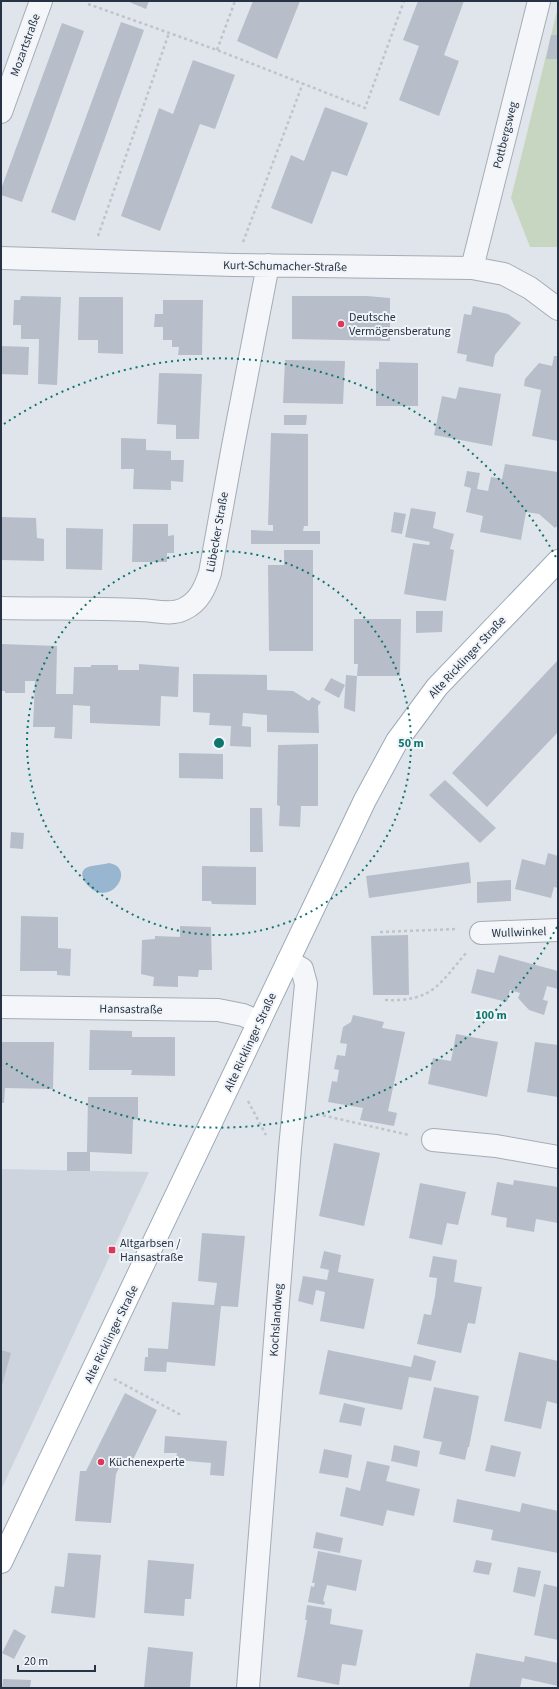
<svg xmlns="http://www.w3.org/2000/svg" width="559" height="1689" viewBox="0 0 559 1689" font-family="'Source Sans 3',sans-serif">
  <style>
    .built { fill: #ced4dd }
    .green { fill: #c7d6c1 }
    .water { fill: #98b6cf }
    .building { fill: #b7bec9 }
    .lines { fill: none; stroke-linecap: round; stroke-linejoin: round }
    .minor-casing { stroke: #a5acb6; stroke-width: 24 }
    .major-casing { stroke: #9eaab8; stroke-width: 24 }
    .path { stroke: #bfc3ca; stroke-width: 2.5; stroke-dasharray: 3 3; stroke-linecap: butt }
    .minor { stroke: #f4f6f9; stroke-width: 22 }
    .major { stroke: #fff; stroke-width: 22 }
    .ring { fill: none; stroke: #0f766e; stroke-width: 2; stroke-dasharray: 2 4 }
    .poi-dot { fill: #dd385b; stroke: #f0f4f8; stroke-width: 1.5 }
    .labels { text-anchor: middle; stroke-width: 4; stroke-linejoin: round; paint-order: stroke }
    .street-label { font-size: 12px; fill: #273344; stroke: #f0f4f8 }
    .poi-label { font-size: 12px; fill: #273344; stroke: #f0f4f8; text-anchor: start }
    .centre { fill: #0f766e; stroke: #f0f4f8; stroke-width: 2 }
    .ring-label { font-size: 12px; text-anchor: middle; font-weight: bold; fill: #0f766e; stroke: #f0f4f8; stroke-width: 4; stroke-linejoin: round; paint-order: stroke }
  </style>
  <rect width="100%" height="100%" fill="#e0e5eb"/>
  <!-- built -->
  <path class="built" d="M1 1169 149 1172 1 1490Z"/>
  <!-- green -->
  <path class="green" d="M558 7V247H530L511 198Z"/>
  <!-- water -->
  <path class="water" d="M109 863C134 867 116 901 95 891 87 887 75 872 88 867 91 866 105 864 109 863Z"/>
  <!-- building -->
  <path class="building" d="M127 1H149L146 9Z
    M253 1H300L277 59 237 41Z
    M418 1H464L444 55 459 61 439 116 399 100 419 46 403 40Z
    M121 22 144 30 75 221 51 212Z
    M62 23 84 31 22 202 1 195V189Z
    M551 35H558V59H546Z
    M193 60 235 75 215 129 200 124 160 231 121 216 159 108 173 114Z
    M325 107 368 123 347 176 332 171 312 224 271 208 291 155 304 161Z
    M21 296 61 297 57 385 38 384 39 339H21V325H13L14 300H20Z
    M292 296H367L390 298V341L292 339Z
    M79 297H123V354L98 353V340H78Z
    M163 300H203L202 355H178L179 347H172V340H163V327H154L155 314H163Z
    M473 306 508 314 521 323 495 355 493 367 466 361 467 355 457 353 464 314 471 315Z
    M1 346 29 347 28 375 1 374Z
    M554 356H558V441L532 436 541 390 524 386 525 379 539 363 552 366Z
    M285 360 345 361 343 404 283 403Z
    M379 362 418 363V406H376V369H379Z
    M159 373 202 374 199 439H176V425L157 424Z
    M459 387 501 394 492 446 434 435 442 396 456 399Z
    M284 415H307L306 425H284Z
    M271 433 308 434V526H304L303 531H320V544H251V530L273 531V525H268Z
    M121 438 146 439V450L171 451V460H184L183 482 171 481V490L133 489 134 469H121Z
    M505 464 558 472V525L555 528 539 514 526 512 521 540 480 532 483 516 466 512 471 488 464 486 467 471 480 473 477 489 488 491 491 477 502 479Z
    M411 508 436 512 433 528 454 534 450 549 454 550 446 601 404 594 413 543 429 545 430 542 405 537Z
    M394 512 406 514 402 534 391 532Z
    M1 517 36 518 37 538 44 539V561L1 560Z
    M133 524H168V536L174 535V553H167V562H132Z
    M66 528 103 529 102 570 66 569Z
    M284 550H313V651H269L268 565H284Z
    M416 611H443L442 632 416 633Z
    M354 619H401L400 676H357L358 664H354Z
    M1 644 57 646 56 694H73L74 667H91V665H118V670H139V664L179 667 178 697 161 696 160 726 90 723V706L73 705 72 739 54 738 55 727H33L35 681H25V693H5V691H1Z
    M558 660V732L487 807 452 773Z
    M193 674 267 675V690L293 691 309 701 312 697 321 702 318 706 319 733 267 732V715L243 713 242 726 251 727V747L230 746 231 726 209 725 210 713 193 712Z
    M346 675 357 676 355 712 344 708Z
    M331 678 345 685 339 698 324 690Z
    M318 744V806H301L300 827 279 826 280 806 277 805 278 745Z
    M179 753 223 754V779L179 778Z
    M445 780 496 828 480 843 429 795Z
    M250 808H262L263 852H250Z
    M11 832 24 833 23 849 10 848Z
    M548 853 558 856V888L554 887 551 898 515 889 522 859 545 865Z
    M469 862 471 883 369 898 366 876Z
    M202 866 256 867V905L212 904 211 901H202Z
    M511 880V901L477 903V882Z
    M21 916 58 917V948L71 949 70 976 57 975V971H20Z
    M180 926 211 927 212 970H199L198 977 178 976V987L153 986 154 977 141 974 142 940 155 939V936L180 937Z
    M408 935 409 995H373L371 936Z
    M499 955 558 971V989L547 986 543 1000 548 1001 544 1015 529 1010 518 998 520 993 510 990 507 1002 471 993 477 969 494 973Z
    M353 1015 384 1022 382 1028 405 1032 388 1111 397 1113 394 1126 360 1120 363 1108 328 1102 332 1081 337 1082 339 1070 334 1069 337 1055 345 1056 347 1044 340 1043 343 1027 351 1022Z
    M90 1030 132 1031V1037H175V1076L131 1075 132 1070H89Z
    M456 1034 498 1042 487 1097 428 1084 433 1058 451 1061Z
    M1 1042H54L53 1089 5 1088 4 1103H1Z
    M535 1042 558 1045V1097L527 1092Z
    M88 1097H138V1119L133 1120 132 1154 90 1152V1171H67V1152H87Z
    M334 1143 380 1153 364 1226 319 1216Z
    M514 1180 558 1187V1223L536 1219 534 1232 506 1227 507 1218 491 1215 497 1182 513 1185Z
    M420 1183 466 1192 458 1225 447 1223 442 1245 409 1238Z
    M202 1233 245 1236 238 1307 221 1306 215 1366 167 1362 166 1372 144 1371 145 1357H148V1348L168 1349 172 1302 214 1305 217 1283 198 1281Z
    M324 1251 341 1255 338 1272 374 1279 364 1329 320 1321 325 1292 316 1290 313 1305 298 1301 303 1276 327 1280 329 1270 320 1268Z
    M433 1256 457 1260 454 1282 482 1287 475 1324 468 1323 461 1353 417 1344 424 1314 431 1315 435 1296 437 1278 429 1277Z
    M1 1350 11 1353 1 1389Z
    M328 1350 411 1367 414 1355 436 1361 431 1381 409 1377 402 1410 319 1394Z
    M519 1352 558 1361V1404L547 1401 541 1429 504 1421Z
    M434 1387 479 1396 469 1447H468L465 1460 439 1454 442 1442 423 1438Z
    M125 1393 157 1410 130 1466 122 1462 116 1474 111 1523 75 1521 80 1471H86Z
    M344 1403 365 1408 361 1426 339 1422Z
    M165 1436 227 1441 224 1476 210 1475 211 1463 176 1460 177 1453H164Z
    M394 1445 420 1451 417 1467 391 1461Z
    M491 1445 521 1452 515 1477 485 1471Z
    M324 1449 352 1455 348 1478 319 1473Z
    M367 1461 390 1466 386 1481 420 1489 414 1516 387 1510 383 1526 340 1516 346 1487 360 1491Z
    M457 1499 520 1512 522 1503 558 1511V1553L491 1540 493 1530 453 1522Z
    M316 1532 343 1538 340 1553 313 1548Z
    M318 1551 362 1560 356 1591 327 1585 323 1601 325 1602 324 1605 308 1602 311 1586 314 1587 315 1583H312Z
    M68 1553 101 1555 95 1618 51 1613 55 1586 64 1587Z
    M148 1560 194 1564 191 1599H185L184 1616 144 1613Z
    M476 1560 492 1563 489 1575 473 1572Z
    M518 1567 541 1571 535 1597 513 1592Z
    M544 1584 558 1587V1640L534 1635Z
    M307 1605 332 1609 330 1624 363 1630 356 1666 342 1664 339 1685 297 1677 307 1620H305Z
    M14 1629 26 1636 14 1659 2 1653Z
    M148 1647 193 1652 190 1688H144Z
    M476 1653 524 1662 525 1656 558 1663V1686L522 1678 520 1688H469Z
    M3 1679 31 1680 30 1688H2Z"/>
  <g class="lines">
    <defs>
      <path id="minor" d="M1 112 41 1
        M1 258 234 265 472 268 504 274 530 288 558 309
        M472 268 539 1
        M1 608C47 609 93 608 139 610 153 610 171 616 184 609 199 602 205 588 210 573L233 446 268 265
        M481 933 558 930
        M1 1007 218 1010 243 1015 259 1022
        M433 1140 496 1146 558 1157
        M248 1688 290 1148 306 984 302 969 288 961"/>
      <path id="major" d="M1 1562 365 800 397 741 437 687 558 561"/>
    </defs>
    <!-- minor casing -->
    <use href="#minor" class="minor-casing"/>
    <!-- major casing -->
    <use href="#major" class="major-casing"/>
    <!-- path -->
    <path class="path" d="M88 4 217 50 365 108 404 1
      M217 50 235 1
      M98 236 169 33
      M243 242 303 83
      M380 932 458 929
      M385 1000C433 1002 439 984 467 952
      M248 1101 266 1135
      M317 1114 409 1135
      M114 1379 181 1415"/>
    <!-- minor -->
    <use href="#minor" class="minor"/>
    <!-- major -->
    <use href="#major" class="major"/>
  </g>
  <!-- distance rings -->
  <g class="ring">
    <circle cx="219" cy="743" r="192"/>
    <path d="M557 927A385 385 0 0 1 4 1062M4 424A385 385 0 0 1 557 559"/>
  </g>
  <!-- markers -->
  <g class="poi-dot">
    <circle cx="341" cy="324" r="4"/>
    <rect x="108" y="1246" width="8" height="8" rx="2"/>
    <circle cx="101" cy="1462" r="4"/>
  </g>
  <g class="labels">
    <!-- street labels -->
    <g class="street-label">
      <text transform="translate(25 45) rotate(-70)" y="4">Mozartstraße</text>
      <text transform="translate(505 135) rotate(-76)" y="4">Pottbergsweg</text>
      <text transform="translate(285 266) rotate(1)" y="4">Kurt-Schumacher-Straße</text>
      <text transform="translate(217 532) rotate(-80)" y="4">Lübecker Straße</text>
      <text transform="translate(467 657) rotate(-47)" y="4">Alte Ricklinger Straße</text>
      <text transform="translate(519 932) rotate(-2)" y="4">Wullwinkel</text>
      <text transform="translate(131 1009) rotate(1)" y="4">Hansastraße</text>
      <text transform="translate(250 1042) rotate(-65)" y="4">Alte Ricklinger Straße</text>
      <text transform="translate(276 1320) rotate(-86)" y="4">Kochslandweg</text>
      <text transform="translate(111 1334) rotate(-64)" y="4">Alte Ricklinger Straße</text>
    </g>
    <!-- poi labels -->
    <g class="poi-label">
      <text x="349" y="321">Deutsche<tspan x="349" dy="14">Vermögensberatung</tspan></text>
      <text x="120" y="1247">Altgarbsen /<tspan x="120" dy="14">Hansastraße</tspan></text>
      <text x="109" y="1466">Küchenexperte</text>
    </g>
  </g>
  <circle cx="219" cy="743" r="6" class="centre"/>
  <g class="ring-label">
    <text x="411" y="747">50 m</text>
    <text x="491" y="1019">100 m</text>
  </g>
  <!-- border -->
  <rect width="559" height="1689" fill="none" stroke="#273344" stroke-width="4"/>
  <!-- scale -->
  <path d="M18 1665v6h77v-6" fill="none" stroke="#273344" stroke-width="2"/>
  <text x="24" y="1665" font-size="12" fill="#273344" stroke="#f0f4f8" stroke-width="3" paint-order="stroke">20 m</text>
</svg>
